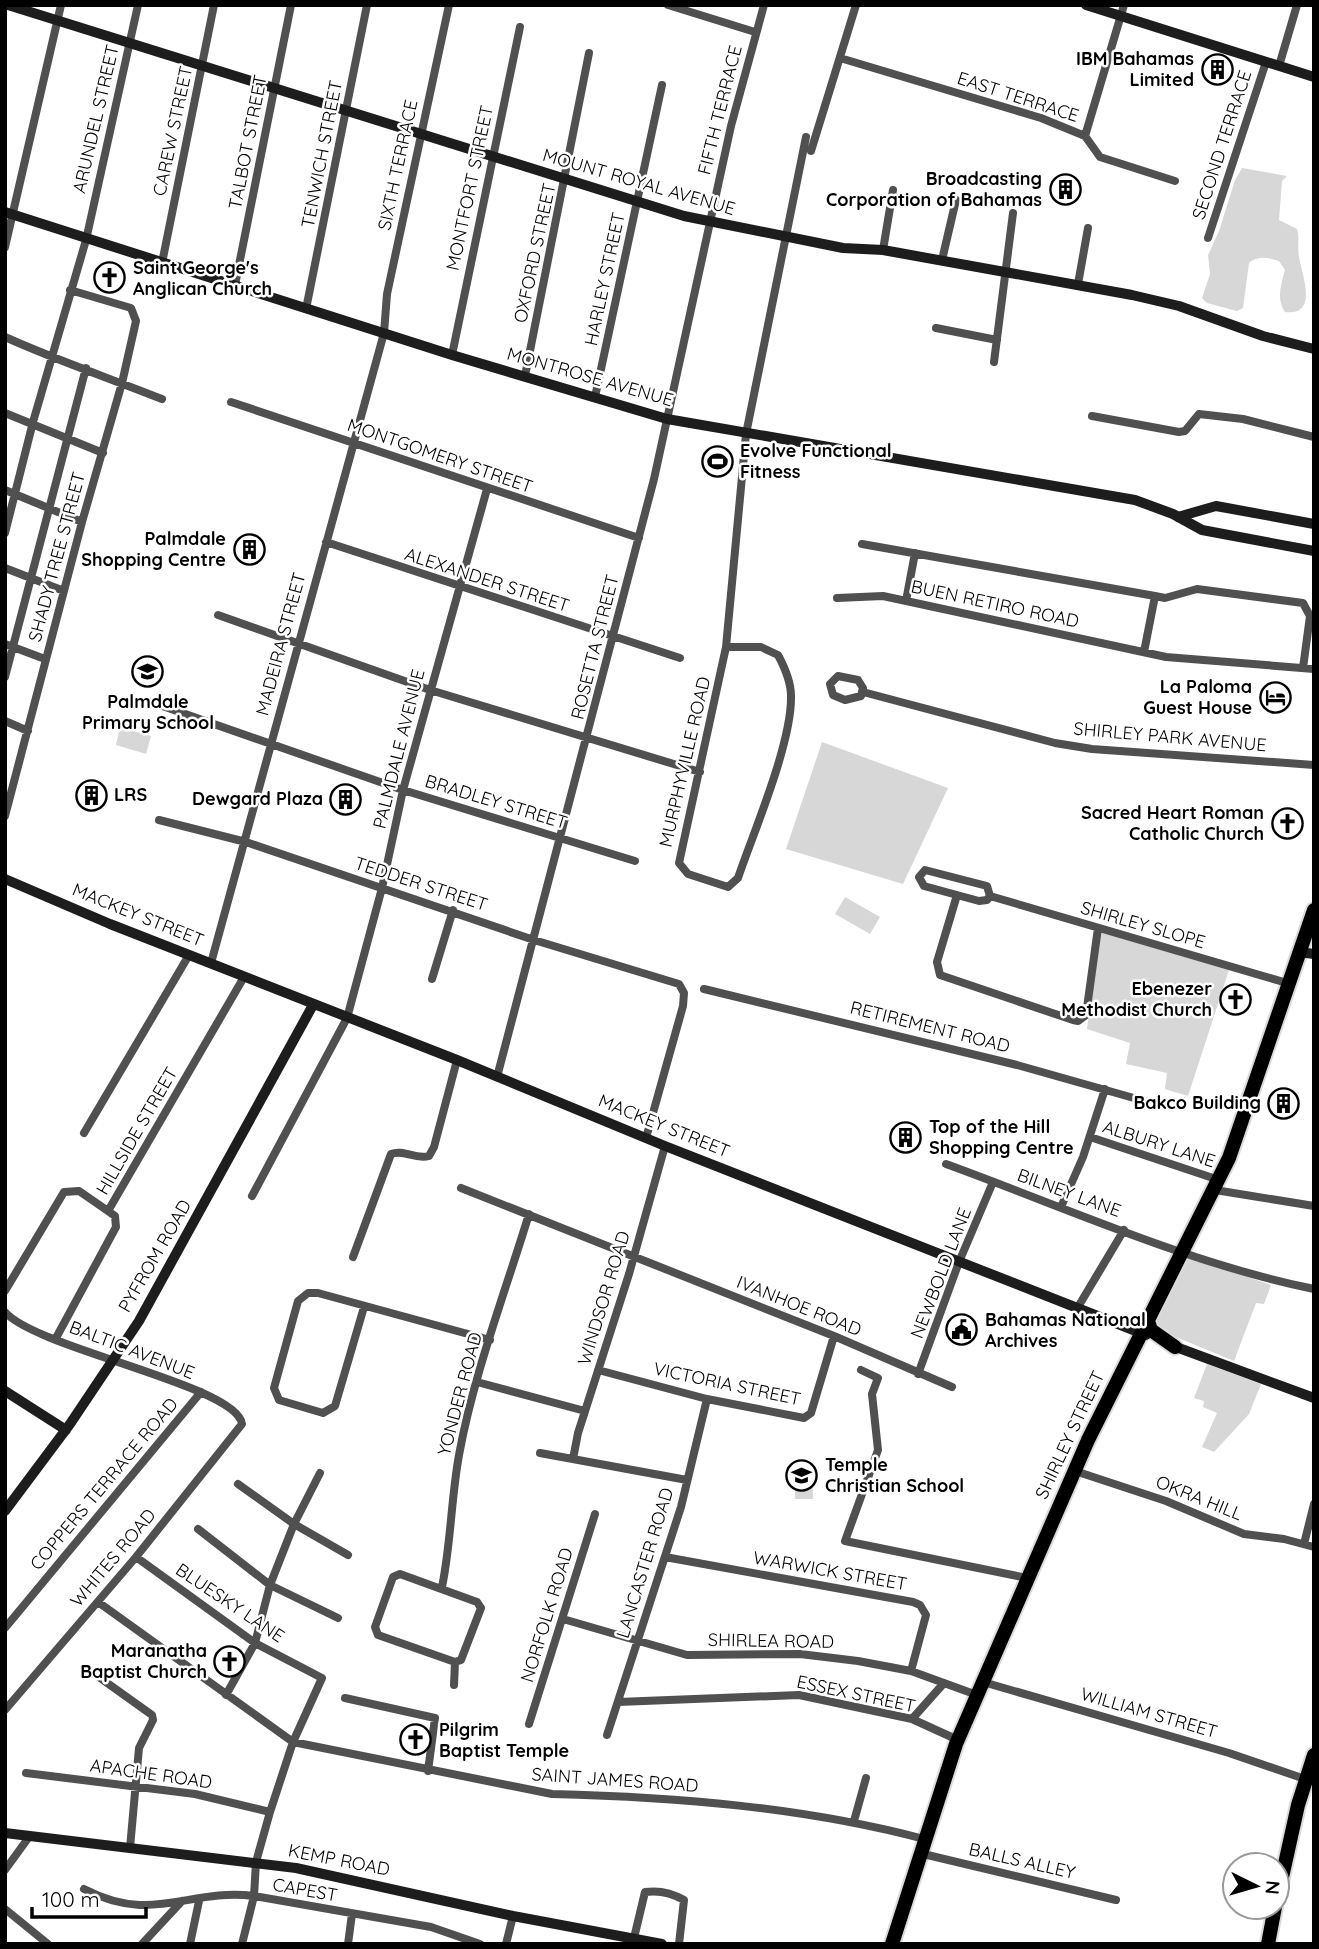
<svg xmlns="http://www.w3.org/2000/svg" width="1319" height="1949" viewBox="0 0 1319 1949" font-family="Quicksand,sans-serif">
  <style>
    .green { fill: #d7d7d7 }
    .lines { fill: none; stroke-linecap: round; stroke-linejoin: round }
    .highway-casing { stroke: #dbdbdb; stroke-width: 18 }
    .street { stroke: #505050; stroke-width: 8 }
    .secondary { stroke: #1d1d1d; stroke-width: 10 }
    .highway { stroke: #000; stroke-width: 14 }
    .labels { text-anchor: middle; stroke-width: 5; stroke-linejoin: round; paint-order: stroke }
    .poi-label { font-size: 18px; font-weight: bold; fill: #000; stroke: #fff; text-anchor: end }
    .street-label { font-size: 18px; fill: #000; stroke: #fff }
  </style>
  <rect width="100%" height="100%" fill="#fff"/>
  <!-- green -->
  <path class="green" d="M1242 168 1287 176 1282 181 1279 220 1297 229C1300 238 1297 247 1299 257 1302 275 1319 316 1285 312 1276 300 1281 284 1285 270L1279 261C1269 258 1258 255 1249 263L1243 308 1237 311 1207 303 1202 298 1210 274 1208 255 1219 231 1235 180Z
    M120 727 151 736 146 754 116 745Z
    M822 742 948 788 903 884 786 849Z
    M845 897 880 917 870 934 835 914Z
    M1100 932 1229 970 1188 1096 1165 1089 1167 1073 1126 1064 1130 1043 1087 1029Z
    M1184 1255 1271 1285 1264 1304 1256 1303 1234 1361 1159 1330 1152 1316Z
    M1207 1364 1261 1384 1249 1414 1214 1452 1202 1447 1217 1413 1203 1407 1204 1401 1194 1398Z
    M812 1467 813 1499H795L794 1468Z"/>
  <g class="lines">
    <defs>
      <path id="highway" d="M1147 1318 1151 1330 1175 1347
        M1277 1900 1298 1805 1314 1755
        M892 1944 956 1744 1088 1440 1229 1158 1314 910
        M1268 1944 1275 1907"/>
    </defs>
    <!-- highway casing -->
    <use href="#highway" class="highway-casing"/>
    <!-- street -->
    <path class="street" d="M668 5 755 32
      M840 58 1041 118 1085 136 1100 157 1175 181
      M1279 66 1297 5
      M1085 136 1124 5
      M811 151 856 5
      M1208 238 1266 62
      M5 247 61 5
      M883 250 893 190
      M942 260 956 200
      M162 263 214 5
      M1078 284 1088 228
      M235 285 291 5
      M306 309 367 5
      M936 328 997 340
      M5 337C56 360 109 378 162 399
      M452 355 520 27
      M994 362 1013 213
      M525 376 589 53
      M595 397 662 85
      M231 402 639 538
      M5 413 103 453
      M1092 416 1179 432 1185 431 1199 414 1243 419 1314 437
      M5 490 82 522
      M5 533 33 422 86 240 138 5
      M326 542 680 658
      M862 544 1155 596
      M5 568 64 591
      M837 598 883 596 1166 657 1314 669
      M906 601 915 553
      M218 615 430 690 700 772
      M5 644 45 659
      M726 647 679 863 688 874 728 887 738 878C754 831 792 743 791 696 791 682 785 668 778 655L761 647H726L746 434 806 137
      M1144 652 1155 596 1165 598 1197 589 1303 603 1310 616 1303 668
      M838 676 858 680 863 688 861 696 845 700 833 695 830 684Z
      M5 677 86 368
      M863 692 1055 743 1092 749 1314 765
      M151 702 403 790 635 861
      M5 721 28 731
      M5 816 82 522 122 383 136 321 131 308 70 290
      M159 820 246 842 534 940 679 984 684 993 683 1006 646 1138
      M925 870 987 886 990 896 987 900 979 901 924 886 919 877Z
      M957 895 937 962 940 975 1073 1020 1078 1021 1086 1015 1098 928
      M990 896 1287 983
      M211 963 384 333 387 294 449 5
      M432 979 453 910
      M704 989 1017 1065 1148 1102
      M497 1077 654 479 731 126 764 5
      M84 1133 189 955
      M1090 1137 1219 1180
      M946 1164C1067 1208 1187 1263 1314 1289
      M461 1188 834 1336 952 1387
      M1215 1190 1314 1206
      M252 1196 347 1018 382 888 403 790 487 489
      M1061 1207 1083 1157 1105 1089
      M353 1257 391 1154C404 1149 415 1160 429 1156L434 1147 457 1060
      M5 1291 64 1192 79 1191 108 1211
      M364 1307 335 1406 323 1413 279 1400 274 1388 298 1301 308 1293H318L490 1340
      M1078 1307 1124 1230
      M5 1312C37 1349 237 1385 242 1424L136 1557 5 1710
      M56 1338 116 1227 115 1216 108 1211 244 977
      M598 1370 707 1399 804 1418 811 1413 834 1336
      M861 1370 878 1378 872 1394 878 1450 845 1541 1027 1578
      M918 1374 959 1262 993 1182
      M477 1382 585 1411
      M540 1453 687 1480
      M573 1459 578 1433 629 1274 665 1146
      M1075 1471 1166 1501 1244 1534 1284 1539 1314 1547
      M238 1484 294 1524 348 1555
      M198 1529 270 1585 338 1618
      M1304 1544 1314 1504
      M136 1557 255 1643 322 1678 293 1742 270 1812 256 1862 254 1896 242 1944
      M665 1557 913 1602 920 1605 926 1615 911 1671
      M400 1574 477 1602 481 1608 461 1660 455 1662 378 1635 375 1627 393 1577Z
      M442 1587C451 1543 451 1499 459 1455 474 1373 505 1293 529 1214
      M98 1602 293 1742 552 1794C676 1797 803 1807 924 1839
      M563 1619 687 1655 800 1654 858 1661 911 1671 977 1695
      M5 1628 201 1392
      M89 1670 152 1715 153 1720 139 1748 130 1848
      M983 1682 1229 1753 1305 1779
      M454 1685 455 1662
      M226 1695 255 1643 270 1585 294 1524 320 1473
      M345 1698 435 1718 428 1771
      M618 1702 799 1695 912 1719 958 1740
      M912 1719 944 1683
      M529 1724 595 1514
      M607 1735 681 1507 707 1399
      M26 1773 195 1794 270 1812
      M854 1821 866 1778
      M919 1853 1116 1900
      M5 1870 29 1837
      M84 1889C153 1925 188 1888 254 1896L431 1927 480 1944
      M5 1909 48 1944
      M634 1938 645 1892C659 1890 672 1893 684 1900L679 1944
      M142 1944 182 1901
      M190 1944 199 1901
      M348 1944 352 1914
      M506 1944 513 1916"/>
    <!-- secondary -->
    <path class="secondary" d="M8 5 684 216 843 248 883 250 1132 295 1179 306 1263 336 1314 349
      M1086 5 1314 77
      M5 212 452 355 667 419 1135 500 1173 514 1202 530 1314 551
      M1178 517 1216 506 1314 524
      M5 879 110 924 457 1060 665 1146 1146 1335
      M1299 952 1314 954
      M1168 1344 1314 1398
      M5 1391 66 1430
      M5 1511 70 1424 139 1321 313 1005
      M5 1833 296 1868 513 1916 662 1944"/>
    <!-- highway -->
    <use href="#highway" class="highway"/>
  </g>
  <!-- icons -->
  <defs>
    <symbol id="building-ring" viewBox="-11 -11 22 22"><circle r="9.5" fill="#fff" stroke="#000" stroke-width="1.5"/><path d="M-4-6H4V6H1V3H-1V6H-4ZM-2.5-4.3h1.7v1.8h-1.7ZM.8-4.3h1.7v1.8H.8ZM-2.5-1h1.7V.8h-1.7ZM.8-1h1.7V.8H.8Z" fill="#000"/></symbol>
    <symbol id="church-ring" viewBox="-11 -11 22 22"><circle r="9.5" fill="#fff" stroke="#000" stroke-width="1.5"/><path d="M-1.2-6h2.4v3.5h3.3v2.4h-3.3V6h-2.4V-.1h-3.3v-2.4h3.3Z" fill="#000"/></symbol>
    <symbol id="stadium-ring" viewBox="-11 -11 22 22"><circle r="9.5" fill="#fff" stroke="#000" stroke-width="1.5"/><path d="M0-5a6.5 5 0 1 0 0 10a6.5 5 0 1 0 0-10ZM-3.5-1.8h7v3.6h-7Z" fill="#000"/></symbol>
    <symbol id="school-ring" viewBox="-11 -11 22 22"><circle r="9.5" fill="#fff" stroke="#000" stroke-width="1.5"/><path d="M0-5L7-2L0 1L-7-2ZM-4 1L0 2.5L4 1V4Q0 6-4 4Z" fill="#000"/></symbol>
    <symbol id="hotel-ring" viewBox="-11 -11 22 22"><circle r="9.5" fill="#fff" stroke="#000" stroke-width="1.5"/><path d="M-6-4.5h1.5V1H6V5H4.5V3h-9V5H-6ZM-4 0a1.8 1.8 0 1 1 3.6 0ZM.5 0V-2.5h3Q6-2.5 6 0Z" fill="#000"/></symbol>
    <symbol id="civic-ring" viewBox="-11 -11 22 22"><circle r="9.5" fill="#fff" stroke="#000" stroke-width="1.5"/><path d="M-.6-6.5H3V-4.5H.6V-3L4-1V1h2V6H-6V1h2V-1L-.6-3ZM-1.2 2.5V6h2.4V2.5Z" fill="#000"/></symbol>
  </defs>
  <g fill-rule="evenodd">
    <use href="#building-ring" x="1200" y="52" width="35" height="35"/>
    <use href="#building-ring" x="1048" y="172" width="35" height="35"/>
    <use href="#church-ring" x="92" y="260" width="35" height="35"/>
    <use href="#stadium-ring" x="700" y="444" width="35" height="35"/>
    <use href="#building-ring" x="232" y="532" width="35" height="35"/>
    <use href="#school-ring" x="130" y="654" width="35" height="35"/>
    <use href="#hotel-ring" x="1258" y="680" width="35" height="35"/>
    <use href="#building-ring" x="74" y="778" width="35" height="35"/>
    <use href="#building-ring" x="328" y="782" width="35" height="35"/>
    <use href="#church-ring" x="1270" y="806" width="35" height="35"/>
    <use href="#church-ring" x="1218" y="982" width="35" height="35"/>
    <use href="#building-ring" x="1266" y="1086" width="35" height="35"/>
    <use href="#building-ring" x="888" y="1120" width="35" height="35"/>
    <use href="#civic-ring" x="944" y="1312" width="35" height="35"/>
    <use href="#school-ring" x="784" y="1458" width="35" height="35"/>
    <use href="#church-ring" x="212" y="1644" width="35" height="35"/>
    <use href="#church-ring" x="398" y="1722" width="35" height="35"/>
  </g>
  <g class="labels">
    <!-- poi labels -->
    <g class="poi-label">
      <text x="1194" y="65">IBM Bahamas<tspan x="1194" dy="21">Limited</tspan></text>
      <text x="1042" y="185">Broadcasting<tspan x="1042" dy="21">Corporation of Bahamas</tspan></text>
      <text x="133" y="274" text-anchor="start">Saint George's<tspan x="133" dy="21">Anglican Church</tspan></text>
      <text x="740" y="457" text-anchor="start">Evolve Functional<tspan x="740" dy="21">Fitness</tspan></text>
      <text x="226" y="545">Palmdale<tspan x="226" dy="21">Shopping Centre</tspan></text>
      <text x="1252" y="693">La Paloma<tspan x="1252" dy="21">Guest House</tspan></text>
      <text x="148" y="708" text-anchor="middle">Palmdale<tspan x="148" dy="21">Primary School</tspan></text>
      <text x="114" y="801" text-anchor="start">LRS</text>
      <text x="323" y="805">Dewgard Plaza</text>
      <text x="1264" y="819">Sacred Heart Roman<tspan x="1264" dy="21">Catholic Church</tspan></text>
      <text x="1212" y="995">Ebenezer<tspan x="1212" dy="21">Methodist Church</tspan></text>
      <text x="1261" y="1109">Bakco Building</text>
      <text x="929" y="1133" text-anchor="start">Top of the Hill<tspan x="929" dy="21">Shopping Centre</tspan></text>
      <text x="985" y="1326" text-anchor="start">Bahamas National<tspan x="985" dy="21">Archives</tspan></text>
      <text x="825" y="1471" text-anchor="start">Temple<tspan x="825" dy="21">Christian School</tspan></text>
      <text x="207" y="1657">Maranatha<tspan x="207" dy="21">Baptist Church</tspan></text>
      <text x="439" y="1736" text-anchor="start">Pilgrim<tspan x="439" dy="21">Baptist Temple</tspan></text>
    </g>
    <!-- street labels -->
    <g class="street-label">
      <text transform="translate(1018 97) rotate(18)" y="6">EAST TERRACE</text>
      <text transform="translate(720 110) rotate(-76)" y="6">FIFTH TERRACE</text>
      <text transform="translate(96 119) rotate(-77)" y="6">ARUNDEL STREET</text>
      <text transform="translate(173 131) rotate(-78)" y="6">CAREW STREET</text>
      <text transform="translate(248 142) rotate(-79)" y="6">TALBOT STREET</text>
      <text transform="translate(1222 145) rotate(-72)" y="6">SECOND TERRACE</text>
      <text transform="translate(322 154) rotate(-79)" y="6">TENWICH STREET</text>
      <text transform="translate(398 165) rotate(-78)" y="6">SIXTH TERRACE</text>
      <text transform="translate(639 182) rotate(16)" y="6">MOUNT ROYAL AVENUE</text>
      <text transform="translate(470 188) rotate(-78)" y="6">MONTFORT STREET</text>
      <text transform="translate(535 253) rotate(-78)" y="6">OXFORD STREET</text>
      <text transform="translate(605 279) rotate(-78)" y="6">HARLEY STREET</text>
      <text transform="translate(590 377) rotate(16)" y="6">MONTROSE AVENUE</text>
      <text transform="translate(440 456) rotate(19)" y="6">MONTGOMERY STREET</text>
      <text transform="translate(57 557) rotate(-75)" y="6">SHADY TREE STREET</text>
      <text transform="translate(487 580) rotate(18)" y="6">ALEXANDER STREET</text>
      <text transform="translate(995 604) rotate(12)" y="6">BUEN RETIRO ROAD</text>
      <text transform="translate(281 644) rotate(-75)" y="6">MADEIRA STREET</text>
      <text transform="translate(595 647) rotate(-76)" y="6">ROSETTA STREET</text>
      <text transform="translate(1170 737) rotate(5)" y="6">SHIRLEY PARK AVENUE</text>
      <text transform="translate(399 749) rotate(-76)" y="6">PALMDALE AVENUE</text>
      <text transform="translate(685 762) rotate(-77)" y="6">MURPHYVILLE ROAD</text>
      <text transform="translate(496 802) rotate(17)" y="6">BRADLEY STREET</text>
      <text transform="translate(421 884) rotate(18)" y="6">TEDDER STREET</text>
      <text transform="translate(138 915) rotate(22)" y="6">MACKEY STREET</text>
      <text transform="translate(1143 925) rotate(16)" y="6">SHIRLEY SLOPE</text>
      <text transform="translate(930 1027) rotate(14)" y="6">RETIREMENT ROAD</text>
      <text transform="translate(664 1126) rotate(22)" y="6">MACKEY STREET</text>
      <text transform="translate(137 1131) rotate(-60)" y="6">HILLSIDE STREET</text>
      <text transform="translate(1159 1144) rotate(18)" y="6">ALBURY LANE</text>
      <text transform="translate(1069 1193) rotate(20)" y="6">BILNEY LANE</text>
      <text transform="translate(155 1256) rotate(-60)" y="6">PYFROM ROAD</text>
      <text transform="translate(941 1273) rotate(-69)" y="6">NEWBOLD LANE</text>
      <text transform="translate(604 1298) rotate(-73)" y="6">WINDSOR ROAD</text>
      <text transform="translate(799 1306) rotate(22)" y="6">IVANHOE ROAD</text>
      <text transform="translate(132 1350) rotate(21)" y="6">BALTIC AVENUE</text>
      <text transform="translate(727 1384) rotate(12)" y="6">VICTORIA STREET</text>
      <text transform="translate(460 1394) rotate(-75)" y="6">YONDER ROAD</text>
      <text transform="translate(1070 1435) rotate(-65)" y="6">SHIRLEY STREET</text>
      <text transform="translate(104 1484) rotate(-50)" y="6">COPPERS TERRACE ROAD</text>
      <text transform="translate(1199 1498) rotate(22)" y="6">OKRA HILL</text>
      <text transform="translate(113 1558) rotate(-50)" y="6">WHITES ROAD</text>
      <text transform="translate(645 1563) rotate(-73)" y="6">LANCASTER ROAD</text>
      <text transform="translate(830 1571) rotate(10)" y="6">WARWICK STREET</text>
      <text transform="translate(230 1603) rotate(34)" y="6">BLUESKY LANE</text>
      <text transform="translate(547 1615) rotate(-73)" y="6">NORFOLK ROAD</text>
      <text transform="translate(771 1641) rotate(1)" y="6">SHIRLEA ROAD</text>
      <text transform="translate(856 1694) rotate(12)" y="6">ESSEX STREET</text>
      <text transform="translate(1149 1713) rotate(16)" y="6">WILLIAM STREET</text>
      <text transform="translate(151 1774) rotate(8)" y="6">APACHE ROAD</text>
      <text transform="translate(615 1780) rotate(4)" y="6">SAINT JAMES ROAD</text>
      <text transform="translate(339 1860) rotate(11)" y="6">KEMP ROAD</text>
      <text transform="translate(1022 1861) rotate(13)" y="6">BALLS ALLEY</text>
      <text transform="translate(305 1890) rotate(10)" y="6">CAPEST</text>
    </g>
  </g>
  <!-- border -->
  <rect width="1319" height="1949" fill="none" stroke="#000000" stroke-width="14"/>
  <!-- north arrow -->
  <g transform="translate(1256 1886) rotate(95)"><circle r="33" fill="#ffffff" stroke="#999999" stroke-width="2"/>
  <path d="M0-5L12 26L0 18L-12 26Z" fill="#000000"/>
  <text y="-10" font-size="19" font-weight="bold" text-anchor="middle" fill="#000000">N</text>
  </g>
  <!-- scale -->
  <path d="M32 1907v10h114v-10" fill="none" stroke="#000000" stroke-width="3.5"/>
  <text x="42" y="1907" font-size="21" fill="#000000" stroke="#ffffff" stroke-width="5" paint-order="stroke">100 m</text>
</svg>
